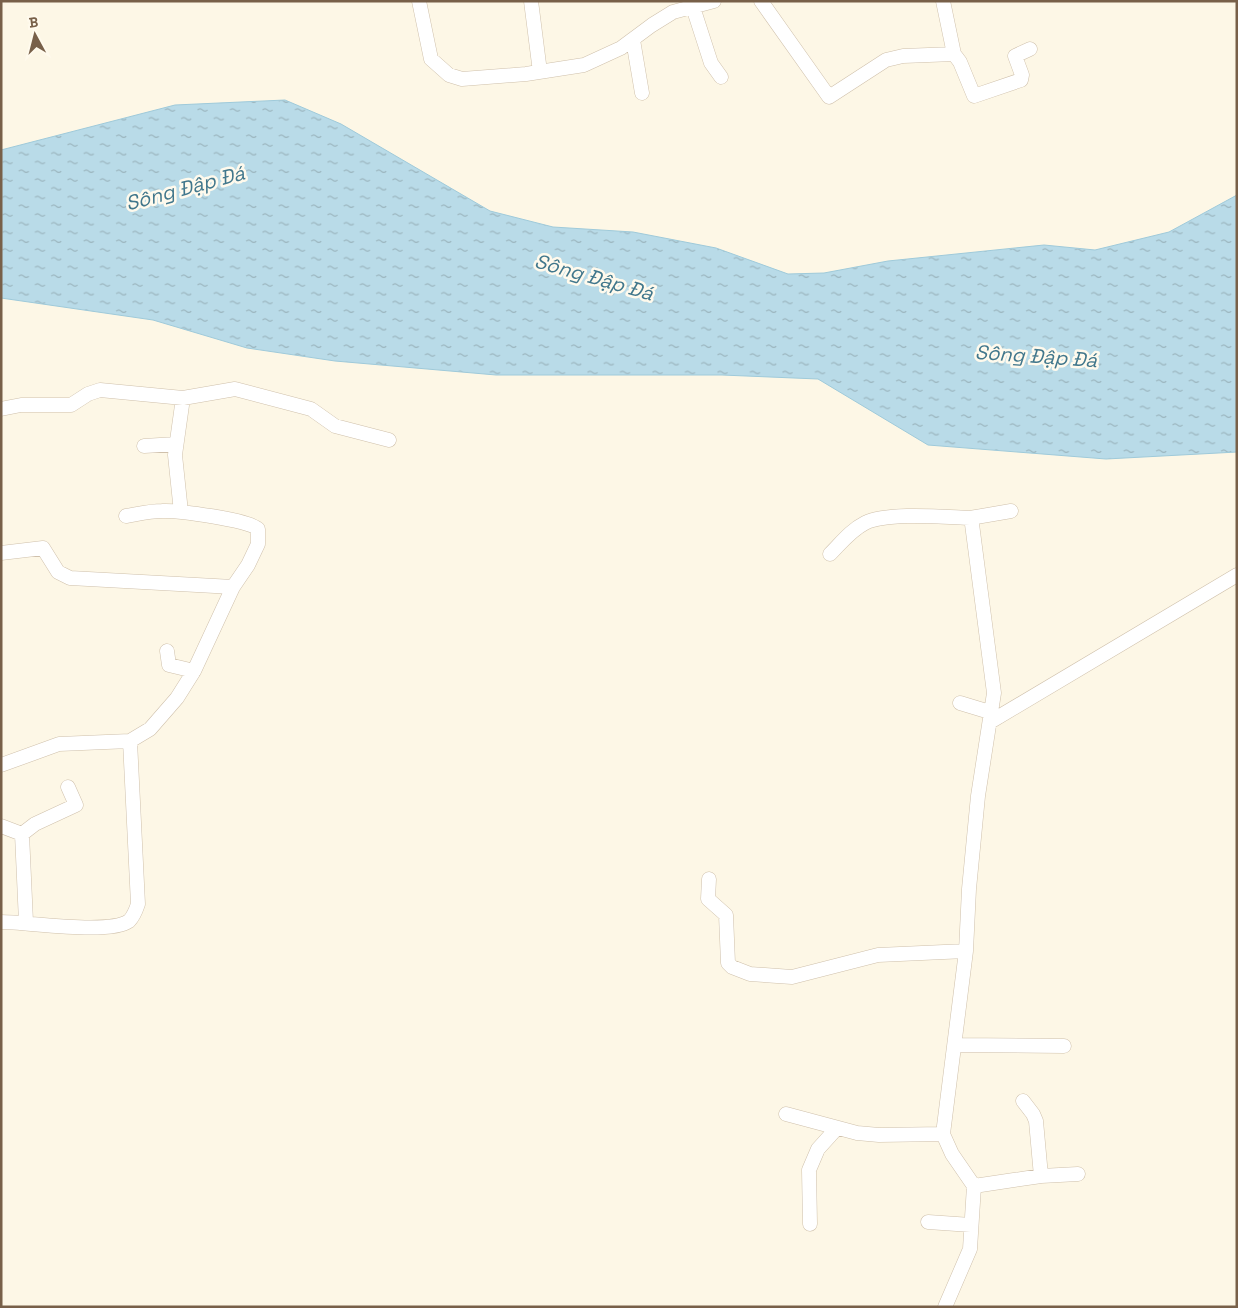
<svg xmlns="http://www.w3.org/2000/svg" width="1238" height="1308" viewBox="0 0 1238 1308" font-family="'Space Grotesk',sans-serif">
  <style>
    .water { fill: url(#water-ripples); stroke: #9fcada }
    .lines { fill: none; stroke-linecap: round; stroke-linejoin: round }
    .minor-casing { stroke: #cfc0ab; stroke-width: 15 }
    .minor { stroke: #fff; stroke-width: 14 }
    .labels { text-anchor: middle; stroke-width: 5; stroke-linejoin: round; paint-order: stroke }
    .water-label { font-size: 20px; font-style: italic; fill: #41778c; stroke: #fffaed }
  </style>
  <defs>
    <pattern id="water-ripples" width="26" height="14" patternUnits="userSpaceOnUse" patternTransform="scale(1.25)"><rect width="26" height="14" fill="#b9dbe8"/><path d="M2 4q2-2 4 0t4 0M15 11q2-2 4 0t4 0" fill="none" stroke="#9bb5be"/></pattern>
  </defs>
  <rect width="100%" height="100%" fill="#fdf7e6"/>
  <!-- water -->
  <path class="water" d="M285 100 341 124 490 211 553 227 633 232 716 248 788 274 824 273 888 261 1044 245 1095 250 1169 232 1237 195V452L1106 459 928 445 818 379 722 375H496L335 361 247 348 153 320 1 298V150L175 105Z"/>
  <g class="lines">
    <defs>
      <path id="minor" d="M419 1 431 59 449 75 462 79 526 74 584 65 621 48 652 25 673 12 714 1
        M531 1 540 72
        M691 1 711 63 721 77
        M761 1 829 97 886 60 903 56 954 54
        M943 1 954 54 960 62 974 96 1021 80 1022 75 1015 56 1030 49
        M633 40 642 93
        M1 409 21 405H71L88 394 100 390 183 398 235 389 311 409 335 426 389 440
        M144 446 176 444
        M181 512 175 455 183 398
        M970 518 1011 511
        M1 553 43 548 58 572 70 578 233 587
        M830 554C841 543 851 530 865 523 888 512 943 517 970 518L972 524 994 693 978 796 969 889 966 951 943 1134 952 1154 974 1186 970 1249 945 1307
        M167 651 169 665 194 671
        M960 703 993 713
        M990 722 1237 575
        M1 765 59 744 130 741 150 729 177 698 194 671 233 587 248 565 258 544V529C250 520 176 510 162 511 150 511 138 514 126 516
        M1 826 22 834
        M709 879 708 899 726 915 728 963 732 967 750 974 792 977 878 955 966 951
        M1 922C29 922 109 935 129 921 134 916 136 910 138 904L130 741
        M26 922 22 834 35 824 76 805 68 787
        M955 1045 1064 1046
        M1023 1101 1033 1114 1036 1121 1041 1176
        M786 1114 857 1133 879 1135 943 1134
        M974 1186 1041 1176 1078 1174
        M928 1222 971 1225
        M810 1224 809 1170 818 1149 837 1128"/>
    </defs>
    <!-- minor casing -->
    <use href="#minor" class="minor-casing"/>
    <!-- minor -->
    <use href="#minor" class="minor"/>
  </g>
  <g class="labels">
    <!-- water labels -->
    <g class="water-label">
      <text transform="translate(185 188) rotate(-15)" y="7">Sông Đập Đá</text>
      <text transform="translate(594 277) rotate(16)" y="7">Sông Đập Đá</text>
      <text transform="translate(1036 356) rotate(4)" y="7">Sông Đập Đá</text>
    </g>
  </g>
  <!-- border -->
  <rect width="1238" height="1308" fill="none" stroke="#786049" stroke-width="5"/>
  <!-- north arrow -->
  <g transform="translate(35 35) rotate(353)" stroke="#fffaed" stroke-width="4" paint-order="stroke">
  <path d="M0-4L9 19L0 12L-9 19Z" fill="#786049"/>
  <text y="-8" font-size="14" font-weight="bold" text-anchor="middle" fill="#786049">B</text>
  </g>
</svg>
